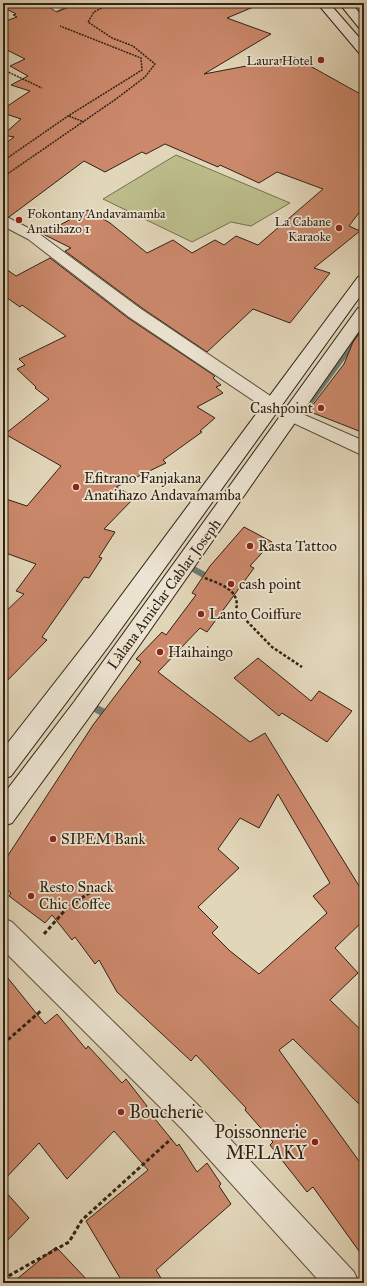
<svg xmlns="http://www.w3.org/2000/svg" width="367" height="1286" viewBox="0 0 367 1286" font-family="'IM FELL Great Primer',serif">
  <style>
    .green { fill: #bbbc8a; stroke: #766f4f }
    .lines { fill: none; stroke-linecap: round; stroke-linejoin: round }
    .stream { fill: #6d7d72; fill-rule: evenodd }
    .building { fill: #cb886b; stroke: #302214; fill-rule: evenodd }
    .minor-casing { stroke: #5c4f3d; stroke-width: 2 }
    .secondary-casing { stroke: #302214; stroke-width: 2 }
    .path-far2 { stroke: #302214; stroke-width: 1.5; stroke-dasharray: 2 1; stroke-linecap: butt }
    .path-far1 { stroke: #302214; stroke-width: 2.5; stroke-dasharray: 3 2; stroke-linecap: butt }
    .path { stroke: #302214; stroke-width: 3; stroke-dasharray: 4 2.5; stroke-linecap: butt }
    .minor { fill: #ece4d2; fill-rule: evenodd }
    .secondary { fill: #ece4d2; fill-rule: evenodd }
    .poi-dot { fill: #8f2418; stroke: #ece4d2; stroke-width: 1.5 }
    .labels { text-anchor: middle; stroke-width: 3.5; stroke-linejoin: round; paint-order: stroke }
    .far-poi-label { font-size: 13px; fill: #302214; stroke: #ece4d2; text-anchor: end }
    .poi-label { font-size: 15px; fill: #302214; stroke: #ece4d2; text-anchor: start }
    .street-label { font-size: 15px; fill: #302214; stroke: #ece4d2 }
    .near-poi-label { font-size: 18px; fill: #302214; stroke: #ece4d2; text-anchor: start }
  </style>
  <rect width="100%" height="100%" fill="#e2d6b9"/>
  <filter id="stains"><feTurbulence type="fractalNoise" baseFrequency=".005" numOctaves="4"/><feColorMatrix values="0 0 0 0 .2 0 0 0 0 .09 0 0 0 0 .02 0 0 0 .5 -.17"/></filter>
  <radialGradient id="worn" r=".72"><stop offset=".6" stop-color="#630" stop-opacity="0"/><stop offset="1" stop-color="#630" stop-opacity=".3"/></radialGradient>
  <!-- green -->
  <path class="green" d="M176 155 290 203 251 226 231 222 192 242 103 199Z"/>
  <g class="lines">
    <!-- stream -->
    <path class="stream" d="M364 327V333L305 414H301V410L362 328Z
      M185 561 216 578 217 580 216 582H210L182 566 181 564 182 562Z
      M88 700 115 714 116 717 115 720 112 721 109 720 85 707 84 704 85 701Z"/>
  </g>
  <!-- building -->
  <path class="building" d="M3 3H53L49 7 57 12 71 6 74 3H263L227 18 271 34 204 74 294 57 364 96V206L349 226 360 231 314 268 330 273 290 323 253 309 207 352 142 308 65 251 71 248 43 234 88 210 110 223 147 253 173 240 192 253 215 240 224 245 236 236 258 245 323 189 277 172 259 183 220 165 218 167 165 144 146 154 142 152 105 172 84 161 9 217 3 214V145L14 137 3 135 21 119 3 113V109L30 91 11 85 28 76 10 66 25 59 3 48V22L17 17 13 15 16 14 3 7Z
    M50 258 128 318 215 376 213 378 221 385 216 387 223 393 197 407 215 418 200 431 202 432 163 460 166 463 116 487 135 497 104 529 115 532 99 557 102 558 89 578 84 577 42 637 47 640 3 685V614L24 594 16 591 36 564 3 552V498L27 506 61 466 5 434 49 399 35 388 36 387 17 369 25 365 19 359 66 336 22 305 20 307 3 295V267L16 276Z
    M364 327V433L308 411 344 364 353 342Z
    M244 527 272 542 250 566 254 568 207 632 200 628 158 672 250 742 265 733 364 894V920L335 948 358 973 330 1000 364 1033V1109L293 1039 279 1050 364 1168V1258L313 1187 307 1192 270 1145 273 1142 245 1110 246 1108 196 1055 191 1061 117 992 99 960 95 964 75 937 72 940 52 915 45 923 9 896 11 893 3 887V863L93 725 141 662 136 659 162 632 166 635 196 595 192 593 210 566ZM278 794 330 883 313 896 327 913 259 974 230 951 212 933 218 927 198 907 239 868 218 849 240 818 259 828Z
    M258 658 311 701 319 691 352 711 327 742 282 713 279 716 234 678Z
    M3 972 45 1024 57 1014 86 1049 88 1046 122 1083 126 1079 147 1106 146 1108 177 1146 179 1144 197 1172 207 1163 221 1184 219 1186 231 1204 156 1270 164 1283H123L86 1221 148 1170 114 1131 67 1179 39 1143 3 1181Z
    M3 1189 29 1218 3 1245Z
    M56 1247 90 1283H12Z"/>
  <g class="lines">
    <defs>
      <path id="minor" d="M56 3H72L70 5 56 11 50 7Z
        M3 215 38 233 141 309 278 401 281 405 278 409 272 411 266 409 129 317 28 239 3 226Z
        M291 409 364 441V456L285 419 282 415 285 411Z
        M3 918 12 922 202 1109 354 1272 359 1283H321L182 1129 3 950Z"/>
      <path id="secondary" d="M317 3H329L364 43V55L360 54Z
        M339 3H351L364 18V30L360 29Z
        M364 275V291L108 647 11 776 3 779V749L92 635 358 277Z
        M364 307V324L90 716 12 823 3 826V795L74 702 358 308Z"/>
    </defs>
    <!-- minor casing -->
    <use href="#minor" class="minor-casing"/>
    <!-- secondary casing -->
    <use href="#secondary" class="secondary-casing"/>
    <!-- path-far2 -->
    <path class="path-far2" d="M3 68 6 71 3 73
      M6 71 42 88
      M69 116 84 122
      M3 161 68 116 142 70 141 58 60 26
      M3 177 116 99 145 77 155 64 133 46 112 38 88 22 94 12 111 3"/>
    <!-- path-far1 -->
    <path class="path-far1" d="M205 578C220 584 241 590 236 610L272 647 302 667"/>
    <!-- path -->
    <path class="path" d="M44 934 67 908 95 889
      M3 1044 42 1010
      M3 1279 69 1242 82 1220 171 1139"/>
    <!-- minor -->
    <use href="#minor" class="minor"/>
    <!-- secondary -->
    <use href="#secondary" class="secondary"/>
  </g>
  <!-- markers -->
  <g class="poi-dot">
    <circle cx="321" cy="60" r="4"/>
    <circle cx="19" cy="220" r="4"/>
    <circle cx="339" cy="228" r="4"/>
    <circle cx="321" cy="408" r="4"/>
    <circle cx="76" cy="487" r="4"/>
    <circle cx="250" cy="546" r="4"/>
    <circle cx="231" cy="584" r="4"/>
    <circle cx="201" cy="614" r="4"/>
    <circle cx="160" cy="652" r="4"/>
    <circle cx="53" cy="839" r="4"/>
    <circle cx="31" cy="896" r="4"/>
    <circle cx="121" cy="1112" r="4"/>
    <circle cx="315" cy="1142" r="4"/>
  </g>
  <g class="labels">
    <!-- far-poi labels -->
    <g class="far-poi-label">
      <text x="313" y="65">Laura Hotel</text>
      <text x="27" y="218" text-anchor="start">Fokontany Andavamamba<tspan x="27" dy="15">Anatihazo 1</tspan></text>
      <text x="331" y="226">La Cabane<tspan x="331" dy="15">Karaoke</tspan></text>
    </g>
    <!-- poi labels -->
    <g class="poi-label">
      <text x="313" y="413" text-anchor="end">Cashpoint</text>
      <text x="84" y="483">Efitrano Fanjakana<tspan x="84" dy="17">Anatihazo Andavamamba</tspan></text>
      <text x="258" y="551">Rasta Tattoo</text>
      <text x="239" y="589">cash point</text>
      <text x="209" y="619">Lanto Coiffure</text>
      <text x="168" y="657">Haihaingo</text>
      <text x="61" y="844">SIPEM Bank</text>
      <text x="39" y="892">Resto Snack<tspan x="39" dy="17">Chic Coffee</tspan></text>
    </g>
    <!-- street labels -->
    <g class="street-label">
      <text transform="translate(164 594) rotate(-54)" y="5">Làlana Amiclar Cablar Joseph</text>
    </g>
    <!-- near-poi labels -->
    <g class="near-poi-label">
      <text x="129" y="1118">Boucherie</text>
      <text x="307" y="1138" text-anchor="end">Poissonnerie<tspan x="307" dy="21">MELAKY</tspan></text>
    </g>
  </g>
  <!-- margin -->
  <rect width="367" height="1286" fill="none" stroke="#e2d6b9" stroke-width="16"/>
  <rect x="4" y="4" width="359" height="1278" fill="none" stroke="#302214" stroke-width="2"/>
  <rect x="8" y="8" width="351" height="1270" fill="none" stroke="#302214"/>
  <rect width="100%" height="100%" filter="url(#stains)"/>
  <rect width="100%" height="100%" fill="url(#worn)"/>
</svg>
